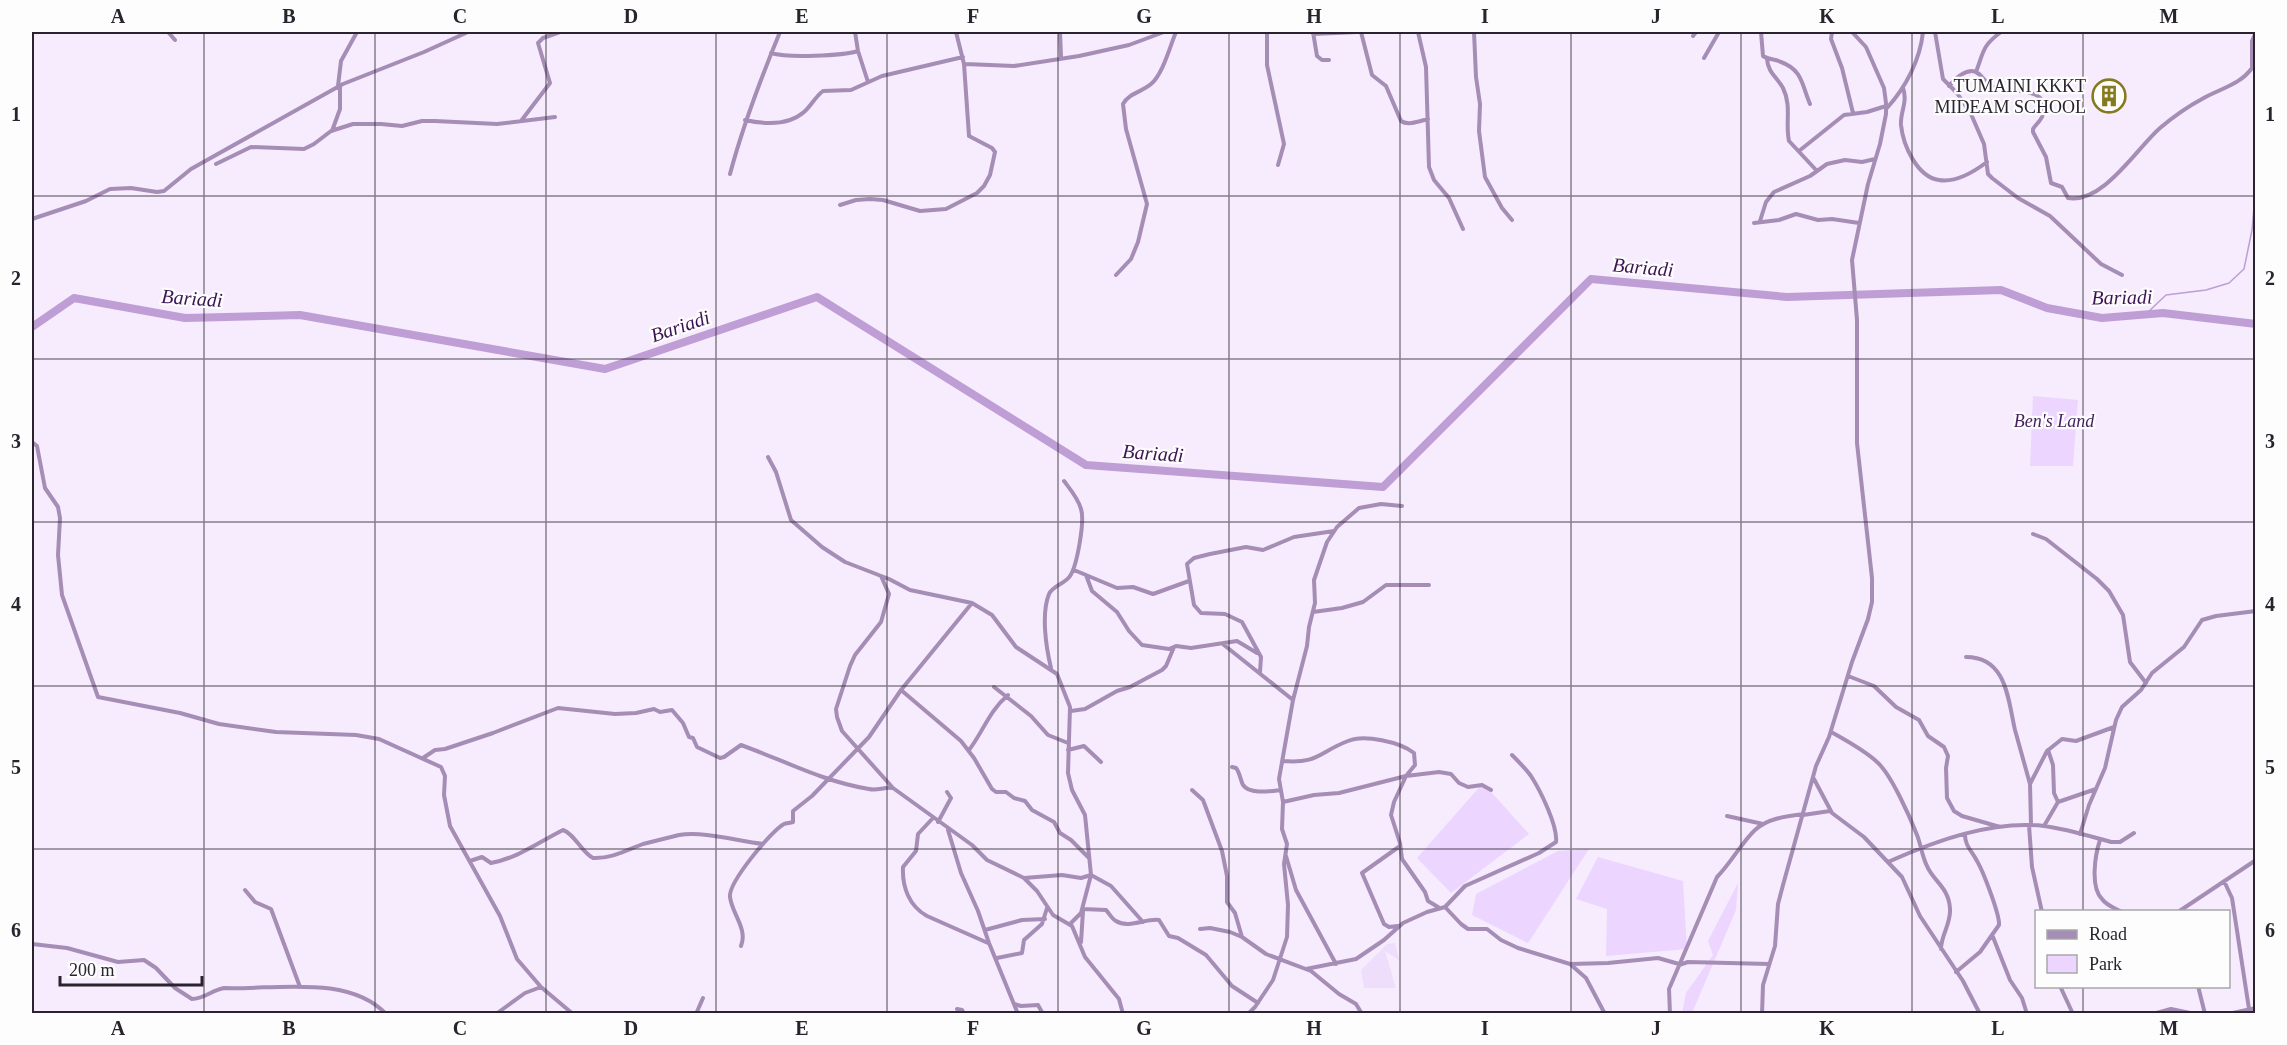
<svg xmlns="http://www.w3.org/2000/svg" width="2287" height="1045" viewBox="0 0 2287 1045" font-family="Georgia,serif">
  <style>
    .built { fill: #efdefb }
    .green { fill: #ecd5fe }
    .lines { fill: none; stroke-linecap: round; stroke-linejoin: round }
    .stream { stroke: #be9ed5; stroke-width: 1.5 }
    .river { stroke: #be9ed5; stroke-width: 8 }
    .street { stroke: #a58db6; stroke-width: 4 }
    .grid { fill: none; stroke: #29232e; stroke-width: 1.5; stroke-opacity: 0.55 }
    .labels { text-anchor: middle; stroke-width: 4.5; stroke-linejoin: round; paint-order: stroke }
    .poi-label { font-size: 18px; fill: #29232e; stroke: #fdfdfd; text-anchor: end }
    .park-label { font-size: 18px; font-style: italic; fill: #471e5e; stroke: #fdfdfd }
    .water-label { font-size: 20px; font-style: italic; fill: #3c1353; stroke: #fdfdfd }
    .neatline { fill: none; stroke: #29232e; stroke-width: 2 }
    .grid-label { font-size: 20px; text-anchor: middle; font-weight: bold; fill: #29232e }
  </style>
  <rect width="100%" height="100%" fill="#f6ecfd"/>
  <!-- built -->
  <path class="built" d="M1395 943 1399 960 1385 951 1396 988H1364L1361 970 1387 944Z"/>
  <!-- green -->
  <path class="green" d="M2033 396 2078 400 2073 466H2030Z
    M1483 783 1529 834 1451 893 1417 858Z
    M1589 849 1528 943 1472 915 1476 894 1558 851Z
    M1598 857 1683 881 1687 949 1606 956 1607 909 1576 899Z
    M1738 883 1736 910 1692 1013 1682 1014 1686 993 1713 955 1708 941Z"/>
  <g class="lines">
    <!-- stream -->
    <path class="stream" d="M2146 314 2166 295 2206 290 2229 283 2244 269 2252 230 2256 184"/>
    <!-- river -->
    <path class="river" d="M32 327 74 298 185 318 300 315 605 369 817 297 1086 465 1383 487 1591 279 1787 297 2001 290 2047 308 2102 318 2163 313 2256 324"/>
    <!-- street -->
    <path class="street" d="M168 32 175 40
      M855 32 858 51 868 82
      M1060 32 1061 57
      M1267 32V65L1284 144 1278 165
      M1313 32 1317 56 1322 60H1329
      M1361 32 1372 75 1386 86 1401 121C1408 126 1420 121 1428 119
      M1418 32 1426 67 1429 167 1434 180 1449 198 1463 229
      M1474 32 1476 77 1480 104 1479 131 1485 177 1502 208 1512 220
      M1761 32 1763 56C1769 60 1775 59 1781 62 1803 70 1802 86 1810 104
      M1832 32 1831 39 1842 68 1853 113
      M1935 32 1943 79 1957 93 1971 114 1984 144 1988 174 1992 178 2018 198 2050 216 2101 264 2122 275
      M1313 34 1357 32
      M1693 36 1696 32
      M771 53C787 58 842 56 858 51
      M1704 58 1719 32
      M1767 59C1768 73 1777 77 1783 88 1792 106 1785 124 1789 141L1817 171
      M965 64 1014 66 1079 56 1129 45 1164 32
      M1976 72C1984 51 1982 46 2001 32
      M338 86 341 61 357 32
      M1949 86C1954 80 1963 71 1972 71 1981 71 1985 84 1993 87 2008 94 2050 84 2043 114 2042 120 2036 124 2033 129V132L2046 157 2051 183 2062 187 2068 198C2103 204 2137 148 2160 128 2173 117 2187 107 2202 99 2219 89 2240 85 2252 68V41L2256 32
      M1903 88C1908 102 1900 112 1901 125 1903 145 1917 177 1939 180 1955 183 1975 171 1987 162
      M1887 108C1906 87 1920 60 1923 32
      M745 120C763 124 788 126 804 112 811 106 815 97 823 91L851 90 882 76 963 57
      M521 121 550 83 538 43 543 38 560 32
      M332 131 340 109V86
      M1799 151 1844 115 1867 112 1886 106
      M216 164 251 147 304 149 314 144 331 131 353 124H381L402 126 422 121H435L497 124 555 117
      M730 174C743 125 761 78 780 32
      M840 205 856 200 870 199 883 200 920 211 946 209 977 193 984 186 990 175 995 152 992 148 969 136 964 64 956 32
      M32 219 86 201 110 189 131 188 157 192 164 191 191 169 343 84 424 52 468 32
      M1760 221 1766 202 1774 192 1810 176 1827 164 1845 160 1862 162 1875 159
      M1754 223 1779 220 1796 214 1818 220 1832 219 1859 223
      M1116 275 1131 259 1138 242 1147 204 1126 129 1123 104C1129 93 1142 92 1151 84 1163 74 1170 46 1176 32
      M32 442 37 446 45 488 58 507 60 518 58 555 62 595 98 697 180 713 219 724 276 732 356 735 379 739 441 767 445 776 444 795 450 826 500 916 517 959 541 987 573 1014
      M768 457 776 472 791 520 822 547 845 562 889 579 910 590 972 603 992 615 1016 647 1057 674 1070 707 1068 773 1072 790 1085 815 1091 875 1081 913 1070 924
      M2033 534 2046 539 2097 579 2109 591 2123 615 2130 662 2146 683
      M1074 570 1117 588 1133 587 1153 594 1189 581
      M1086 575 1092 591 1117 612 1129 631 1142 645 1169 649 1176 646 1191 648 1237 641 1257 653
      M881 576 889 594 881 622 855 655 850 666 836 709 837 717 842 731 893 788 972 845 987 860 1024 878 1037 891 1053 915 1072 926 1085 957 1119 999 1123 1014
      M1313 612 1342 608 1363 602 1386 585H1429
      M1224 645 1293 700
      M1966 657C2007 657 2008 700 2015 730 2020 748 2025 766 2030 784
      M1051 668C1046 647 1041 614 1049 594 1053 585 1065 584 1070 576 1077 566 1085 521 1081 509 1078 498 1070 489 1064 481
      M1260 672 1261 657 1242 622 1225 614 1201 613 1194 605 1187 564 1194 558 1210 554 1246 547 1263 550 1294 537 1334 531
      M1848 676 1874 686 1896 707 1919 720 1928 736 1944 747 1948 756 1946 768 1947 798 1954 811 1962 816 2000 827
      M994 687 1031 716 1048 735 1068 743
      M901 690 961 741 974 758 992 789 996 792H1006L1014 798 1025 801 1032 810 1054 822 1060 833 1071 840 1088 857
      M1071 711 1085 709 1117 691 1130 687 1162 670 1166 666 1174 647
      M1831 732C1847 741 1864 750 1877 762 1891 774 1910 817 1917 835 1921 845 1922 856 1927 866 1933 881 1949 887 1950 909 1951 924 1941 935 1941 949
      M969 750C983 732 989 711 1008 695
      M1068 750 1084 746 1101 762
      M2048 750 2053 765 2054 793 2058 802
      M423 758 435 750 445 749 493 733 558 708 615 714 636 713 654 709 660 712 672 710 683 723 689 737 693 738 697 747 720 758 724 757 741 745C783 760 824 782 869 789 877 791 884 787 892 788
      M1283 761C1318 764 1319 752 1348 741 1364 734 1400 742 1414 753L1415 765 1406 776 1394 802 1391 815 1400 843 1402 859 1425 892 1428 901 1438 907
      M1232 767 1236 768C1240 773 1240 779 1243 785 1250 795 1271 791 1281 790
      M1814 779 1832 813 1864 837 1902 877 1920 916 1963 981 1980 1014
      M1192 790 1203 800 1222 851 1227 876V902L1235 913 1242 937
      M1283 802 1314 795 1339 793 1406 776 1439 772 1451 774 1459 783 1468 787 1482 785 1491 790
      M1803 815 1830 811
      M1727 816 1763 824
      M933 818 918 834 916 851 903 867C902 887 909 906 927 916L988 943
      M938 822 951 798 947 792
      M2029 825 2032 867 2042 912
      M2031 825 2030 784 2047 751 2062 739 2076 741 2114 727
      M2044 826 2058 802 2096 789
      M948 830 961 873 978 911 989 943 1018 1014
      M2080 834 2089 805 2105 768 2116 720 2122 707 2141 690 2152 673 2184 647 2202 620 2216 616 2256 611
      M2100 840C2095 855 2090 887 2102 899 2107 906 2115 908 2122 912
      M1286 856 1296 890 1336 964
      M470 861 482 857 491 863C518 858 539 842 563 830 575 834 581 852 593 858 611 859 627 850 643 844 655 841 667 838 679 835 704 831 737 841 763 844
      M1888 862C1935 841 1992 820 2044 826 2067 829 2089 836 2111 842H2120L2134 833
      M1024 878 1062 875 1081 878 1091 875 1111 886 1143 922
      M2224 881 2232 898 2249 1009
      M245 890 255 902 271 909 300 987
      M1445 907 1465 886 1539 853 1556 842C1558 826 1540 790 1531 776 1526 769 1519 762 1512 755
      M1083 909 1106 910C1109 913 1112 919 1116 921 1129 929 1146 918 1159 920L1169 936 1178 938 1206 955 1232 986 1258 1003
      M2178 912 2256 860
      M1398 926 1389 927 1384 924 1362 873 1400 846
      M1200 929 1210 928 1230 932 1242 937 1266 954 1311 971 1339 994 1356 1004 1362 1014
      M985 930 1022 920 1045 919
      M1993 937 2010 980 2022 998 2027 1014
      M1081 942 1083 911
      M32 944 67 948 118 962 144 960 156 968 175 988 192 999C204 999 212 990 224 988 274 990 348 974 386 1014
      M741 946C748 929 732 914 730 897 728 883 771 831 784 824 786 823 790 823 793 822V811L812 796 869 737 901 690 972 603
      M997 958 1022 953 1024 940 1042 924 1047 908
      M1571 964 1608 963 1658 958 1679 964
      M1679 965 1688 962 1769 964
      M1306 969 1356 959 1384 940 1403 923 1427 912 1445 907 1461 924 1468 929H1487L1501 940 1518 948 1570 964 1586 978 1605 1014
      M1956 972 1980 952 1999 925C2000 915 1983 871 1977 861 1972 851 1965 846 1965 835
      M2060 986 2073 1014
      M2198 986 2205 1014
      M1014 1004 1021 1006 1038 1005 1043 1014
      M957 1009 962 1010 964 1014
      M496 1014 525 993 541 987
      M696 1014 703 998
      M1248 1014 1255 1007 1273 980 1287 937 1288 905 1284 864 1287 844 1282 829 1283 802 1279 779 1293 700 1307 646 1309 627 1315 603 1314 580 1327 542 1337 527 1359 508 1381 504 1402 506
      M1670 1014 1669 989 1717 877C1731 863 1742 842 1755 830 1768 818 1788 816 1804 814
      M1762 1014 1763 985 1775 946 1778 904 1783 885 1816 766 1829 737 1852 662 1868 619 1872 602V578L1857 443V320L1852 260 1868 184 1880 144 1886 114V103L1884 88 1866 47 1852 32
      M2153 1014 2171 1009 2195 1014
      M2228 1014 2256 1008"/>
  </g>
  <!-- grid -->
  <path class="grid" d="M204 32V1014M375 32V1014M546 32V1014M716 32V1014M887 32V1014M1058 32V1014M1229 32V1014M1400 32V1014M1571 32V1014M1741 32V1014M1912 32V1014M2083 32V912M32 196H2256M32 359H2256M32 522H2256M32 686H2256M32 849H2256M2083 986V1014"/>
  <!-- icons -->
  <defs>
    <symbol id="building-ring" viewBox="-11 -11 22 22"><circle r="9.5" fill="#fdfdfd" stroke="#86791e" stroke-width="1.5"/><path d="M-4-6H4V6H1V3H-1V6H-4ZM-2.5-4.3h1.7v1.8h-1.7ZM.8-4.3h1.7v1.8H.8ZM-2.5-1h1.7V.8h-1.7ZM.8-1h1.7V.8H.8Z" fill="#86791e"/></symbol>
  </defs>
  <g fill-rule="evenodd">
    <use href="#building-ring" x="2090" y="77" width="38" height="38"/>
  </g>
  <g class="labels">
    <!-- poi labels -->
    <g class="poi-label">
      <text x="2086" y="92">TUMAINI KKKT<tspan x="2086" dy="21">MIDEAM SCHOOL</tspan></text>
    </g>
    <!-- park labels -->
    <g class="park-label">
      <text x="2054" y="427">Ben's Land</text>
    </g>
    <!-- water labels -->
    <g class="water-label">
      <text transform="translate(1643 267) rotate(5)" y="7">Bariadi</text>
      <text transform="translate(2122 297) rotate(-1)" y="7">Bariadi</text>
      <text transform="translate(192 298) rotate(4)" y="7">Bariadi</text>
      <text transform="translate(680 326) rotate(-19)" y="7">Bariadi</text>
      <text transform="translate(1153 453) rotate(4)" y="7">Bariadi</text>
    </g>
  </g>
  <!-- border -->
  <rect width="2287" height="1045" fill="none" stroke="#fdfdfd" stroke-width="66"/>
  <!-- legend -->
  <rect x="2035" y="910" width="195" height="78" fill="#fdfdfd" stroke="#a8a6aa" stroke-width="1.5"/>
  <rect x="2047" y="930" width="30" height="9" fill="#a58db6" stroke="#a8a6aa" stroke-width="1.5"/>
  <text x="2089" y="940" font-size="18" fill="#29232e">Road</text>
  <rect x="2047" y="955" width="30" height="18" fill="#ecd5fe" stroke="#a8a6aa" stroke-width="1.5"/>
  <text x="2089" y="970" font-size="18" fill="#29232e">Park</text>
  <!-- scale -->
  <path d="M60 976v9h142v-9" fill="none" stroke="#29232e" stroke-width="3"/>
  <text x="69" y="976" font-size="18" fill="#29232e" stroke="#fdfdfd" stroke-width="4.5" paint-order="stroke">200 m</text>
  <rect x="33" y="33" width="2221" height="979" class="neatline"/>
  <g class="grid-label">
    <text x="118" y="23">A</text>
    <text x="289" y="23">B</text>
    <text x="460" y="23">C</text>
    <text x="631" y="23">D</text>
    <text x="802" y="23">E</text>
    <text x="973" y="23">F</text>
    <text x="1144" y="23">G</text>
    <text x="1314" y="23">H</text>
    <text x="1485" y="23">I</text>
    <text x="1656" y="23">J</text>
    <text x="1827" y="23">K</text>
    <text x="1998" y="23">L</text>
    <text x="2169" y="23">M</text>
    <text x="16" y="121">1</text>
    <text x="2270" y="121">1</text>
    <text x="16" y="285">2</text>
    <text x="2270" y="285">2</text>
    <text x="16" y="448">3</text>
    <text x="2270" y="448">3</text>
    <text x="16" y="611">4</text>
    <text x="2270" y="611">4</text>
    <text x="16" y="774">5</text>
    <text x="2270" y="774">5</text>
    <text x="16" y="937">6</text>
    <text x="2270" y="937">6</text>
    <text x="118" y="1035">A</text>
    <text x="289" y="1035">B</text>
    <text x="460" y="1035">C</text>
    <text x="631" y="1035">D</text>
    <text x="802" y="1035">E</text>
    <text x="973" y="1035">F</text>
    <text x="1144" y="1035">G</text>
    <text x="1314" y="1035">H</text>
    <text x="1485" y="1035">I</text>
    <text x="1656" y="1035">J</text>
    <text x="1827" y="1035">K</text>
    <text x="1998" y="1035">L</text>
    <text x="2169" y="1035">M</text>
  </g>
</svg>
